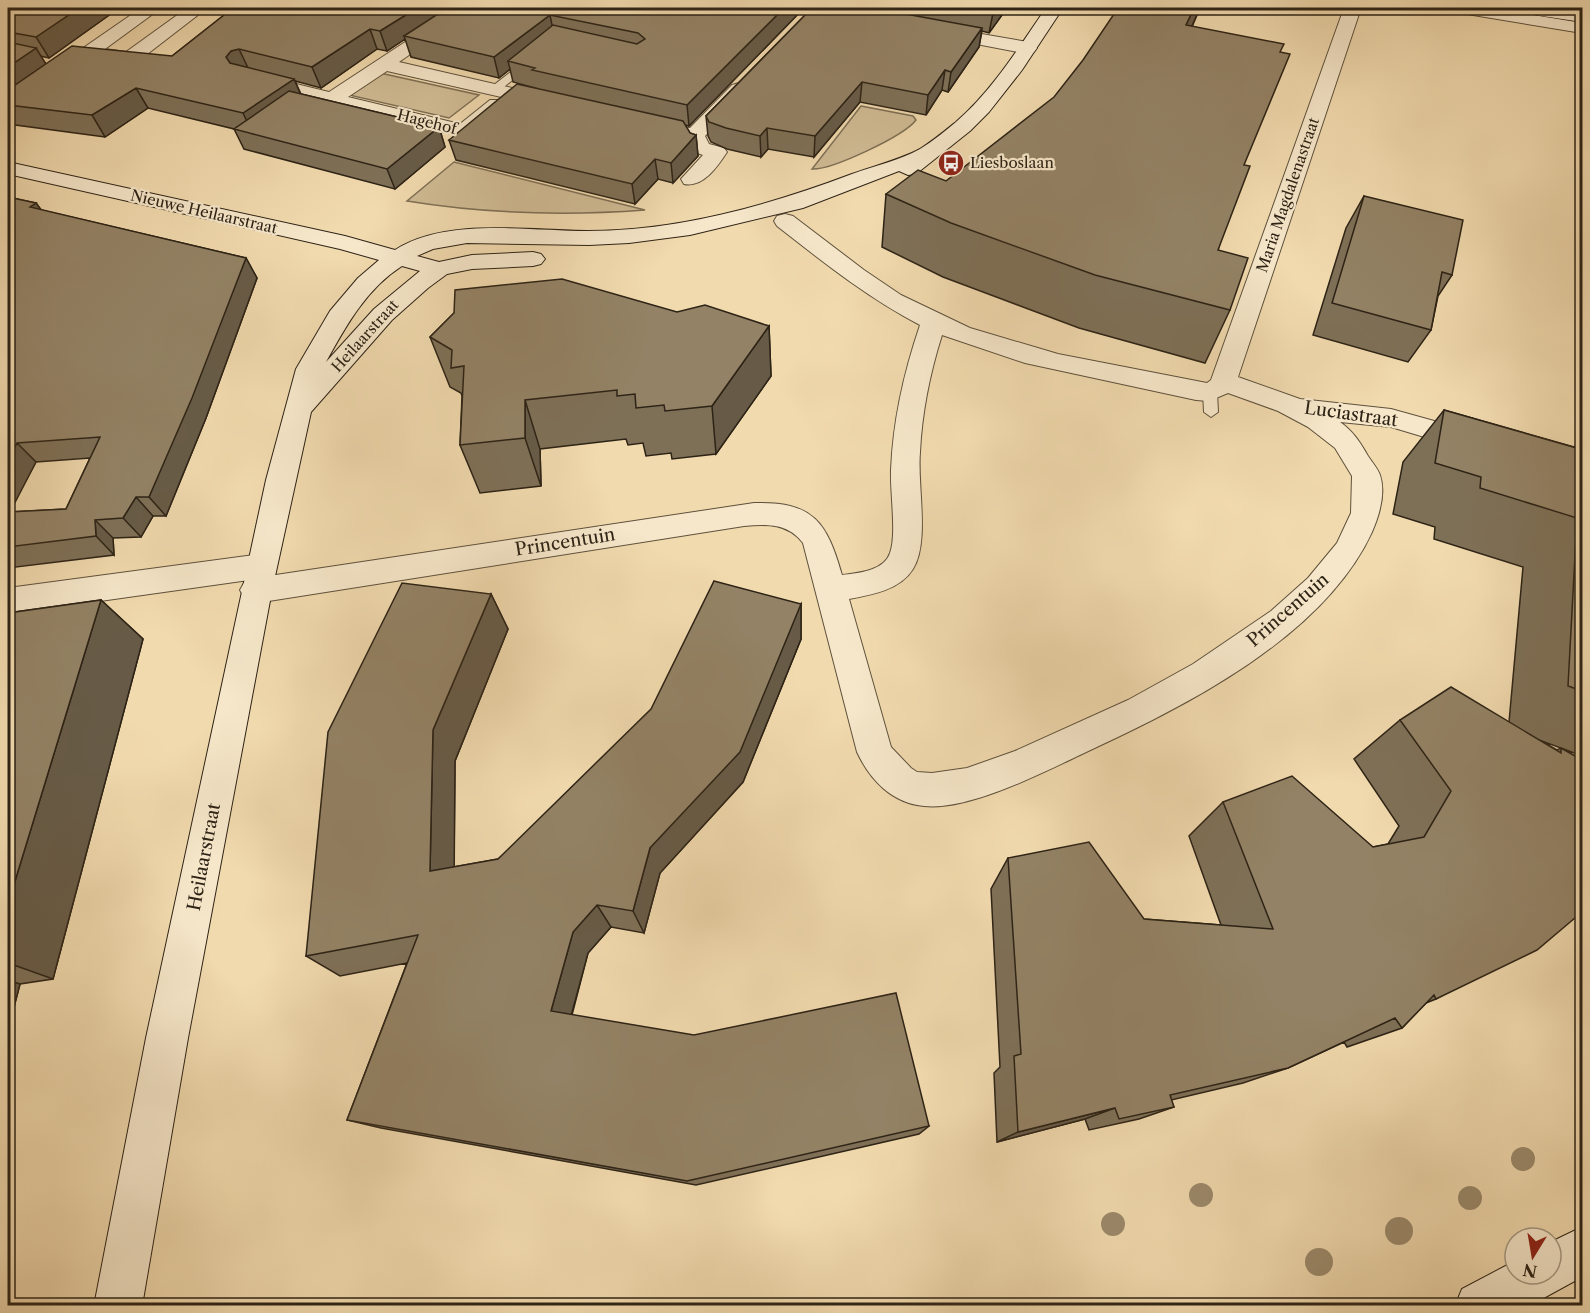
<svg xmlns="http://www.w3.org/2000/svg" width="1590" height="1313" viewBox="0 0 1590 1313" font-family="'Libre Caslon Text',serif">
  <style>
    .green { fill: #d0bb94; stroke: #7e6f55; stroke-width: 1.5 }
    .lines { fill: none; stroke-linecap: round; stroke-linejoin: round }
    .lane-casing { stroke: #5e513c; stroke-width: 2 }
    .street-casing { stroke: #5e513c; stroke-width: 2 }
    .secondary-casing { stroke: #2d2316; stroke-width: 2 }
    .lane { fill: #f6e7ca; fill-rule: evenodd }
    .street { fill: #f6e7ca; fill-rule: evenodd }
    .secondary { fill: #f6e7ca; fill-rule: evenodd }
    .tree { fill: #9c8a6c }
    .wall { fill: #7e7057; stroke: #2d2316; stroke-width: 1.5; fill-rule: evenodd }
    .shaded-wall { fill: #675b47; stroke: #2d2316; stroke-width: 1.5 }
    .building { fill: #938265; stroke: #2d2316; stroke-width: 1.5 }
    .labels { text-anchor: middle; stroke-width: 4.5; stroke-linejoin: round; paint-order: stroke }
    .far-street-label { font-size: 15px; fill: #2d2316; stroke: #f6e7ca }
    .far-poi-label { font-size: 15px; fill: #2d2316; stroke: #f6e7ca; text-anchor: start }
    .street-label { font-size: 18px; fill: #2d2316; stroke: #f6e7ca }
  </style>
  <rect width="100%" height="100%" fill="#f1daae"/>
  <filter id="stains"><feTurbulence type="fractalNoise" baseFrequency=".00333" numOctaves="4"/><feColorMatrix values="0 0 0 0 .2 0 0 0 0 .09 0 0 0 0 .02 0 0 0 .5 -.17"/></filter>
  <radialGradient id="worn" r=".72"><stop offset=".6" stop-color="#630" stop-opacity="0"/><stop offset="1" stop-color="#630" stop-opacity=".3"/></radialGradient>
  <!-- green -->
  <path class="green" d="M380 73 479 95 449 118 349 95Z
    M861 106 913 116 916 120C904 136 832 170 812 169Z
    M454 162 645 210C565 216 487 214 407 201Z"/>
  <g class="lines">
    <defs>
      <path id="lane" d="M530 57 535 60 534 62 498 92H490V88Z
        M1210 387 1217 392 1218 412 1211 417 1204 412 1203 392Z"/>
      <path id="street" d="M141 8H161L105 49 126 52 187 8H207L137 62 130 64 92 59 15 113 8 115V100Z
        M457 8H477L399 62 556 98 559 102 556 106 549 108 387 71 348 97 460 124 490 100H504L507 104 504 108 471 135 464 137 248 84 245 80 248 76 255 74 329 92Z
        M1344 8H1361L1238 377 1300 399 1391 409 1481 434 1485 441 1481 448 1471 451 1391 427 1340 422C1353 431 1360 442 1368 456 1372 462 1378 469 1380 475 1386 493 1379 516 1372 532 1323 638 1184 707 1082 754 1042 773 968 811 924 806 892 803 870 780 857 752L803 543C788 523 767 524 744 526L256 603 245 599 240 590 245 581 249 580 8 614V588L261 554 272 557 276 566 269 576 754 503C814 501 827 523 842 575 858 573 884 571 890 553 897 535 890 492 891 470 893 420 904 372 920 325 868 298 823 262 777 226L774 221 777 216 785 214 793 216 864 270 901 295 970 328 1058 354 1207 383 1211 380ZM942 335 1025 363 1196 400 1209 401 1228 393 1278 411 1308 427 1335 448 1352 476 1351 513 1337 543 1308 578 1271 611 1193 664 1128 700 1015 751 967 768 932 773 917 772 911 768 891 747 849 599C871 595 900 590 913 569 930 542 917 485 920 452 922 412 930 373 942 335Z
        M1452 8H1490L1582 23V33L1461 13 1455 12Z
        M935 26 1028 42 1034 44 1037 48 1034 52 1028 54 929 35 926 31 929 27Z
        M739 83 746 85 749 89 705 136 709 144 724 148 727 152C718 166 703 188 684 184L681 179 703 155 694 152 686 139 645 130 642 126 645 122 652 120 690 128 732 85Z"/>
      <path id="secondary" d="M1046 8H1063L1022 70 989 112 970 131 916 174 908 175 899 171 803 208 690 235 629 243 589 245 467 243 433 249 417 256 439 262 472 255 533 252 541 254 545 259 541 264 533 266 472 269 447 274 428 288 392 320 311 412 272 590 188 1038 142 1306H94L146 1038 266 480 296 369 330 311 358 278 379 260 340 249 8 174V162L345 236 395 250C446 217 529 231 587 231 678 231 767 206 852 174 874 166 900 160 920 149 933 141 945 131 956 122 993 90 1019 47 1046 8ZM402 266 420 271 374 309 326 362C346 326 366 289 402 266Z
        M1515 8H1554L1582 12V22L1523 13 1517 12Z
        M1582 1227V1277L1529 1306H1455L1462 1289 1515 1261V1274H1551V1242Z"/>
    </defs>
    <!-- lane casing -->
    <use href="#lane" class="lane-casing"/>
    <!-- street casing -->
    <use href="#street" class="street-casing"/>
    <!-- secondary casing -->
    <use href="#secondary" class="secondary-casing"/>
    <!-- lane -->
    <use href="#lane" class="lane"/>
    <!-- street -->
    <use href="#street" class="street"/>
    <!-- secondary -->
    <use href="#secondary" class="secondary"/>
  </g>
  <!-- trees -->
  <g class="tree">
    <circle cx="1523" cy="1159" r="12"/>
    <circle cx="1201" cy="1195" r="12"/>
    <circle cx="1470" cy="1198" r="12"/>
    <circle cx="1113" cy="1224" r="12"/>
    <circle cx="1399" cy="1231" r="14"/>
    <circle cx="1319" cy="1262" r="14"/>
  </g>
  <!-- wall -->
  <path class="wall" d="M8 8H119L49 58 40 56 46 64 172 56 233 8 802 10 689 126 685 125 690 133 696 135 698 156 673 183 658 179 635 204 456 160 449 140 535 88 513 82 510 69 499 78 411 57 405 39 387 51 377 49 321 88 295 81 301 94 439 127 445 147 395 189 244 149 234 129 148 108 105 137 8 124Z
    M812 8H1007L989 33 982 31 979 47 948 92 942 90 926 115 860 102 814 157 768 149 761 157 727 149 711 142 708 136 706 116Z
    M1194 8H1200L1192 27 1244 165 1218 250 1230 310 1205 363 1079 328 943 277 882 247 886 194 946 181Z
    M1364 196 1452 275 1438 296 1431 330 1408 362 1313 335 1346 228Z
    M8 197 36 203 41 210 246 258 257 278 206 418 166 516H153L141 537 113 538 114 555 8 568ZM90 458 66 509 9 512 36 462Z
    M677 312 769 326 771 376 716 454 672 459 671 453 646 456 643 443 628 445 626 439 540 449 541 486 480 493 460 445 462 396 461 393 450 387 430 337 454 313Z
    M1444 410 1574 447 1581 440 1582 441V756L1561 748 1582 760V914L1436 999 1426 1003 1402 1028 1347 1047 1344 1042 1288 1068 1243 1083 1171 1100 1174 1107 1139 1119 1089 1130 1085 1119 997 1142 994 1073 1000 1067 991 889 1008 858 1144 919 1221 925 1189 836 1223 802 1373 847 1388 844 1399 826 1354 759 1400 720 1509 722 1523 567 1434 539 1435 527 1393 514 1403 462ZM1539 740 1561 748 1557 750Z
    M491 594 508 629 455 761 454 867 498 859 801 604V639L743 782 660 873 644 933 611 927 588 953 572 1015 929 1126 919 1134 696 1185 381 1128 347 1120 407 963 340 976 306 956Z
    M101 600 143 639 53 979 20 984 8 1030V613Z"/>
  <!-- shaded-wall -->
  <path class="shaded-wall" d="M79 8H119L49 58 36 37Z
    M417 8H454L404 36 405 39 387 51 380 31Z
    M784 8H802V10L689 126 687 105Z
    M996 8H1007L989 33 993 13Z
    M1194 8H1200L1169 76 1186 25Z
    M550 15 554 35 508 61 510 69 499 78 494 57Z
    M982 28 979 47 948 92 951 72Z
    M370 29 377 49 321 88 312 67Z
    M36 48 49 69 8 98V67Z
    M239 49 249 70 236 78 226 57 231 51Z
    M945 70 942 90 926 115 928 95Z
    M294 79 303 100 253 134 243 113Z
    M862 82 860 102 814 157 815 136Z
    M136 88 148 108 105 137 92 115Z
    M439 127 445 147 395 189 387 169Z
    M767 128 768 149 761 157 760 136Z
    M696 135 698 156 673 183 671 163Z
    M655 159 658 179 635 204 632 184Z
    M36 203 51 223 30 207Z
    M246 258 257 278 206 418 166 516 149 497Z
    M769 326 771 376 716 454 712 406Z
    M525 400 540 449 541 486 525 438Z
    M17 443 36 462 8 516V459Z
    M136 497 153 516 141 537 123 518Z
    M95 520 113 538 114 555 96 536Z
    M491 594 508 629 455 761 454 895 430 871 433 730Z
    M101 600 143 639 53 979 8 963V904Z
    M801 604V639L743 782 660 873 644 933 633 911 650 848Z
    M597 905 611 927 588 953 568 1027 551 1011 573 932Z
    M8 980 20 984 8 1030Z
    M1115 1108 1085 1119 997 1142 1018 1132Z"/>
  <!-- building -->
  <path class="building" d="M8 8H79L36 37 8 32Z
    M233 8H417L380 31 370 29 312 67 239 49 231 51 226 57 230 63 294 79 243 113 136 88 92 115 8 105V90L72 46 172 56Z
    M447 8H784L687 105 532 70 535 68 508 61 553 25 637 44 645 39 638 33 550 15 494 57 404 36Z
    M812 8H873L982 28 951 72 945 70 928 95 862 82 815 136 767 128 760 136 726 128 709 122 706 116Z
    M963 8H996L993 13Z
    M1118 8H1194L1186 25 1284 44 1280 52 1290 54 1244 165 1250 166 1218 250 1248 258 1230 310 1095 275 951 223 886 194 918 170 946 181 1054 97 1083 60Z
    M8 42 36 48 8 67Z
    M517 84 683 121 690 133 696 135 671 163 655 159 632 184 449 140Z
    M289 91 439 127 387 169 234 129Z
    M1364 196 1463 220 1452 275 1442 272 1431 330 1332 303Z
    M8 197 36 203 30 207 246 258 192 398 149 497H136L123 518 95 520 96 536 8 547V512L66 509 100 437 17 443 8 459Z
    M562 279 677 312 705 305 769 326 712 406 665 411 664 405 636 408 635 394 617 396V390L525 400V438L460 445 464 366 451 368 452 350 430 337 454 313 455 290Z
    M1444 410 1580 449 1581 440 1582 441V691L1568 686 1577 518 1480 488 1481 477 1435 463Z
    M714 581 801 604 740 752 650 848 633 911 597 905 573 932 551 1011 694 1035 896 993 929 1126 687 1181 347 1120 418 935 306 956 328 732 402 583 491 594 433 730 430 871 498 859 651 709Z
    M101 600 8 904V613Z
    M1451 687 1561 753V748L1582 760V912L1537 950 1436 999 1434 995 1402 1028 1395 1018 1288 1068 1170 1095 1174 1107 1119 1119 1115 1108 1018 1132 1014 1056 1021 1054 1008 858 1089 842 1144 919 1273 929 1223 802 1292 776 1373 847 1424 837 1451 791 1400 720Z"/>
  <!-- icons -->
  <defs>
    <symbol id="bus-disc" viewBox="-11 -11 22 22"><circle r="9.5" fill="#8f2418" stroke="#f6e7ca"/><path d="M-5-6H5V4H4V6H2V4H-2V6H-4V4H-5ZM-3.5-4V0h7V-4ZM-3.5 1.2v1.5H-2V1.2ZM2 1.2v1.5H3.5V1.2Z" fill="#fff"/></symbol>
  </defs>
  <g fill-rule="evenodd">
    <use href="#bus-disc" x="936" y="148" width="30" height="30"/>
  </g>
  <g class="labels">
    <!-- far-street labels -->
    <g class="far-street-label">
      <text transform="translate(427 122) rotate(14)" y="5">Hagehof</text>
      <text transform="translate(1288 195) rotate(-71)" y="5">Maria Magdalenastraat</text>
      <text transform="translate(204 212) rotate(13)" y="5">Nieuwe Heilaarstraat</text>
      <text transform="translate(365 336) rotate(-48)" y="5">Heilaarstraat</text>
    </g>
    <!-- far-poi labels -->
    <g class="far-poi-label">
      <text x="970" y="168">Liesboslaan</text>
    </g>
    <!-- street labels -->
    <g class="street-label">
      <text transform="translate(1351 414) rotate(8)" y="6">Luciastraat</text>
      <text transform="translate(565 542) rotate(-9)" y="6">Princentuin</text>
      <text transform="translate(1288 610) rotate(-41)" y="6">Princentuin</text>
      <text transform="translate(204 857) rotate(-79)" y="6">Heilaarstraat</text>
    </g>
  </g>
  <!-- margin -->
  <rect width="1590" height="1313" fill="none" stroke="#f1daae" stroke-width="30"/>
  <rect x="9" y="9" width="1572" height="1295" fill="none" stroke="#2d2316" stroke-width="3"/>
  <rect x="15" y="15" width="1560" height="1283" fill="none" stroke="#2d2316" stroke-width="1.5"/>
  <!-- north arrow -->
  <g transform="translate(1533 1256) rotate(191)"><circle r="28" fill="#f6e7ca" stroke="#a69982" stroke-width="1.5"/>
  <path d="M0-4.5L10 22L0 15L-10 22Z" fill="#8f2418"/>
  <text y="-9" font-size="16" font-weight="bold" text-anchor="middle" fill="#2d2316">N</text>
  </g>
  <rect width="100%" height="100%" filter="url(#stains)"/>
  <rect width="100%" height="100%" fill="url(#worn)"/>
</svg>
